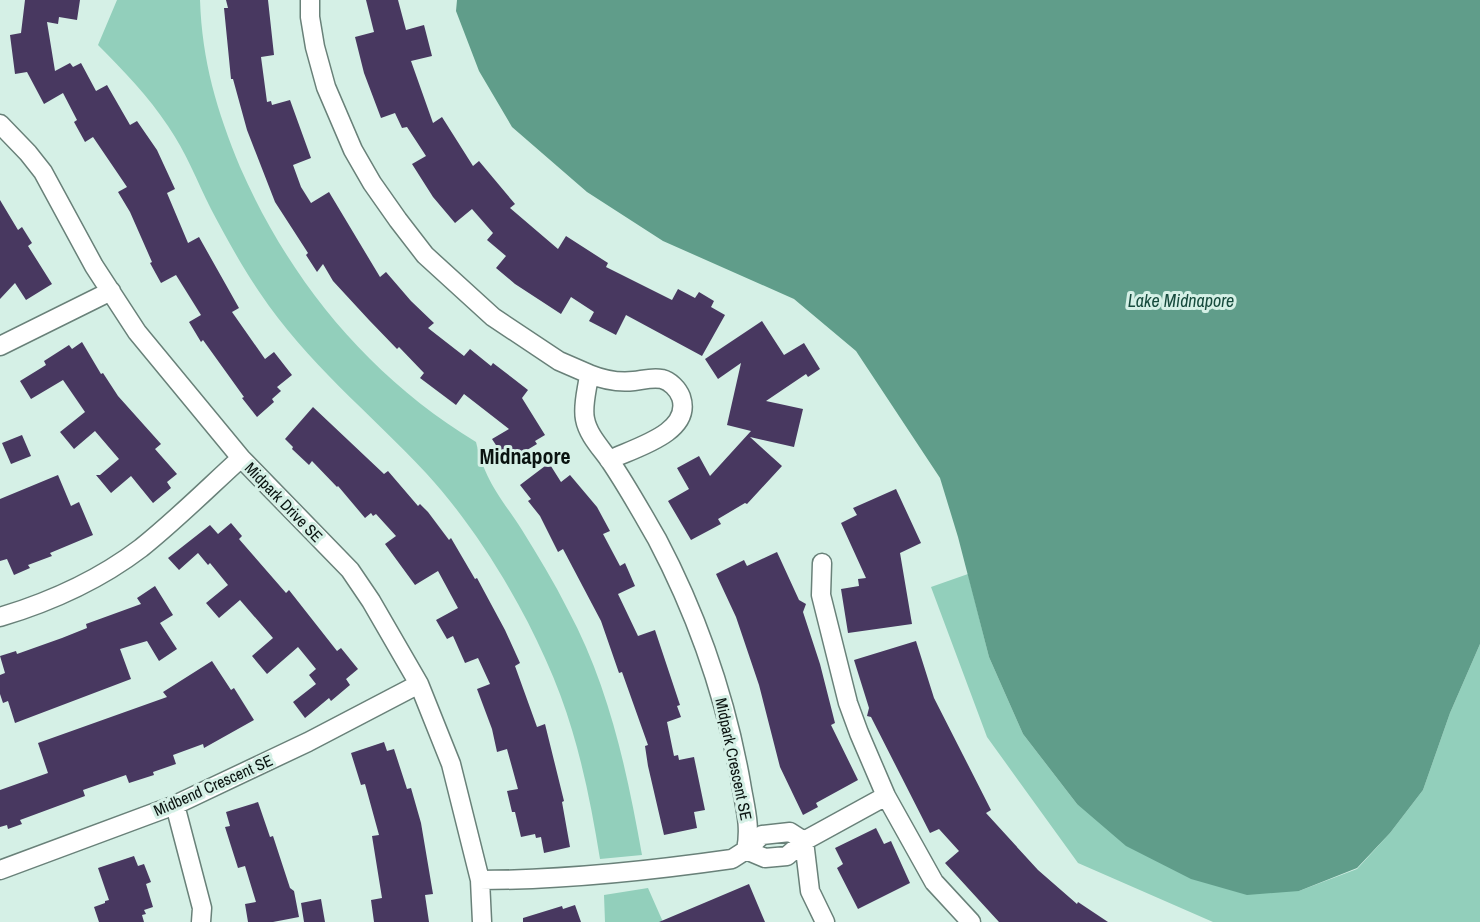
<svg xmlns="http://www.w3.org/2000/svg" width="1480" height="922" viewBox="0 0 1480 922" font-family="'Archivo Narrow',sans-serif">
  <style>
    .green { fill: #92cfbb }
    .water { fill: #609d8a }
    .building { fill: #483860 }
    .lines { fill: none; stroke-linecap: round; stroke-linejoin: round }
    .minor-casing { stroke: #698179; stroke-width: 21 }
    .minor { stroke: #fff; stroke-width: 18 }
    .labels { text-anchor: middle; stroke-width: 6; stroke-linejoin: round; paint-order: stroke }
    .street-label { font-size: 16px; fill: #0a1310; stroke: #d5f0e6 }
    .water-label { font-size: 18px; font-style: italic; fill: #174b3d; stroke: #d5f0e6 }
    .district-label { font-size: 22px; font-weight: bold; fill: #0a1310; stroke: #d5f0e6 }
  </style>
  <rect width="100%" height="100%" fill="#d5f0e6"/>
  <!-- green -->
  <path class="green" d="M117 0H200C202 61 217 111 240 167 290 281 369 377 476 442 485 481 501 498 522 530 538 556 554 582 568 610 609 686 627 771 642 855L600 859C593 816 585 773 572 730 547 644 487 539 426 473 370 413 306 362 260 293 242 267 226 237 211 209 197 181 186 152 168 126 148 96 124 71 98 45Z
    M968 574 989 657 1023 734 1077 804 1299 891 1357 869 1390 833 1423 790 1450 713 1480 644V922H1213L1078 863 987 737 931 587Z
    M648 888 663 922H605L604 895Z"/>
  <!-- water -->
  <path class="water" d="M457 0H1480V644L1450 713 1423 790 1390 833 1357 868 1299 891 1247 895 1191 879 1126 846 1077 804 1023 734 989 657 958 537 940 478 856 351 794 299 663 241 587 192 512 127 479 71 456 11Z"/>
  <!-- building -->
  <path class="building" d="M25 0H80L77 20 59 17 58 24 47 22 55 71 70 63 73 67 81 63 96 91 107 85 130 125 137 121 157 150 175 189 167 193 188 243 199 237 239 308 232 312 265 359 274 352 292 375 277 387 281 391 272 399 274 402 257 417 242 398 244 397 203 340 201 342 189 322 201 315 176 275 161 283 150 263 152 262 130 212 118 192 127 187 93 137 85 142 74 122 77 120 63 93 44 104 27 72 15 74 10 35 21 33Z
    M226 0H268L274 55 261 57 267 102 271 101 272 105 290 100 311 158 293 165 301 187 311 203 329 192 380 277 386 272 411 301 434 323 428 328 464 356 470 349 491 366 493 363 528 390 522 398 545 435 535 441 537 444 507 462 492 439 509 429 464 394 456 405 420 378 424 373 399 347 397 349 369 320 333 281 323 264 317 272 306 255 308 253 275 202 247 130 233 79H231L224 8H228Z
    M366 0H398L406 30 424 25 432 56 411 61 433 123 442 117 473 166 479 161 515 204 510 208 558 249 566 236 608 263 606 267 672 300 678 289 695 298 699 292 714 301 711 307 725 315 702 356 626 315 616 335 589 321 594 312 571 297 561 314 515 284 496 268 506 256 487 240 493 233 472 209 455 223 433 197 412 164 426 156 407 127 402 128 395 113 381 118 364 73 355 37 374 32Z
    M0 200 18 230 22 227 32 243 28 246 52 284 26 300 15 283 0 299Z
    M762 321 784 355 804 343 820 369 808 377 806 374 766 401 803 409 794 447 750 437 782 466 747 504 745 503 718 519 721 524 691 540 668 501 689 489 677 468 699 456 710 476 751 431 727 425 741 363 718 379 705 359Z
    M82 342 101 374 103 373 118 396 161 444 155 449 177 474 167 482 171 488 153 503 131 476 111 493 96 475H100L119 459 95 431 74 449 60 432 85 412 63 380 31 399 20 381 46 365 44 361 69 345 72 349Z
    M313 407 384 474 388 471 418 506 420 504 428 512 449 540 451 538 475 579 477 578 505 630 520 663 515 666 537 727 545 724 564 801 562 802 570 847 544 853 541 837 536 838 535 834 521 837 515 812H512L507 791 518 789 507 749 497 752 492 729 477 689 490 684 478 658 465 663 453 636 447 639 436 620 458 608 438 571 415 585 385 544 396 536 376 514 373 516 371 513 365 518 338 486 337 487 312 461 309 465 292 449 293 447 285 439Z
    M22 435 31 456 11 464 2 443Z
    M549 463 561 482 570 475 597 507 610 531 603 534 620 566 625 563 635 586 618 594 638 636 655 630 680 705 677 706 681 717 667 722 674 756 678 755 679 760 694 757 705 810 694 812 697 828 664 835 648 766 645 746 648 745 622 672 619 673 601 621 563 549 558 552 540 516 528 501 531 499 520 485Z
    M58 475 71 506 79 502 93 535 50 553 52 556 28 565 30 568 14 575 7 559 0 561V499Z
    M896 489 921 543 900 553 912 624 848 633 841 589 859 586 858 579 866 578 841 523 857 515 853 508Z
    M231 523 242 536 239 539 286 593 289 590 337 651 341 648 358 669 346 679 350 685 331 701 329 698 305 718 293 702 316 684 309 675 316 669 298 647 267 674 252 656 273 638 240 600 219 618 206 603 228 585 210 563 208 565 198 553 179 570 168 558 210 525 218 534Z
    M777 552 799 600 806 604 803 612 820 664 835 723 831 725 858 780 816 803 818 807 803 815 780 767 759 685 736 617 716 574 744 560 747 566Z
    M155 586 173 615 160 623 177 649 159 661 147 641 120 649 131 679 15 723 8 701 3 703 0 694V675L5 673 0 656 16 651 17 654 62 638 87 628 86 624 141 604 137 598Z
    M916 641 934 698 991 810 986 813 1038 870 1077 904 1078 902 1108 922H999L945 863 959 851 939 829 930 833 871 717 867 716 869 708 854 660Z
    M212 661 231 690 234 688 254 720 204 748 203 744 173 755 176 764 153 772 154 775 129 783 126 775 83 790 85 796 20 820 22 824 8 829 7 825 0 827V790L48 773 38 743 167 697 163 692Z
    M384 742 387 751 394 749 407 789 411 788 421 823 433 894 425 895 429 922H374L371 900 382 898 372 836 379 835 365 784 361 785 351 753Z
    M258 802 270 837 273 836 290 888 294 891 299 917 273 922H248L245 904 256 902 245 866 238 868 231 846 225 827 230 826 226 812Z
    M876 828 884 844 891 841 910 883 858 909 837 868 843 864 835 848Z
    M134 856 138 866 144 864 151 882 146 884 153 907 144 910 146 914 142 915 144 922H99L94 907 105 903V901L109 900 98 868Z
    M749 884 765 922H659Z
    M321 899 325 922H304L301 903Z
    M575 905 581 922H523V918L562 906 563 909Z"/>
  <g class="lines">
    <defs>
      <path id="minor" d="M310 0V17L315 47 326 87 353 150 372 183 398 220 425 255 493 317 559 361 589 374C588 387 582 405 585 419 588 435 601 448 610 461 627 486 642 513 657 539 697 615 726 699 741 783 745 808 751 826 746 850L732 859C648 871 565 880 480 880
        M0 124 28 153 43 172 94 266 137 332 241 458 350 570 371 601 419 684 451 764 480 880 482 922
        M0 346 111 291
        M589 374C604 380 618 383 634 381 643 380 652 377 662 379 670 381 678 389 681 397 693 433 634 448 609 460
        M822 563 821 595 848 703 859 733 886 796 934 882 971 922
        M0 617C50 602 99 580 141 548 176 520 208 488 241 458
        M175 805 202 908 201 922
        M0 870 175 805 308 742 419 684
        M825 922 810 891 804 841 790 832 762 835 746 850 765 858 787 856 804 841 886 796"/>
    </defs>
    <!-- minor casing -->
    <use href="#minor" class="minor-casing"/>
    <!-- minor -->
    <use href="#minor" class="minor"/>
  </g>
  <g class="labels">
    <!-- street labels -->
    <g class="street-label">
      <text transform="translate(284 502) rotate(46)" y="6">Midpark Drive SE</text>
      <text transform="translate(734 759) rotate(78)" y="6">Midpark Crescent SE</text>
      <text transform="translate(213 785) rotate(-24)" y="6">Midbend Crescent SE</text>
    </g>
    <!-- water labels -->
    <g class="water-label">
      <text x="1181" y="307">Lake Midnapore</text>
    </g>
    <!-- district labels -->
    <g class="district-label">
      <text x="525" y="464">Midnapore</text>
    </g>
  </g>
</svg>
